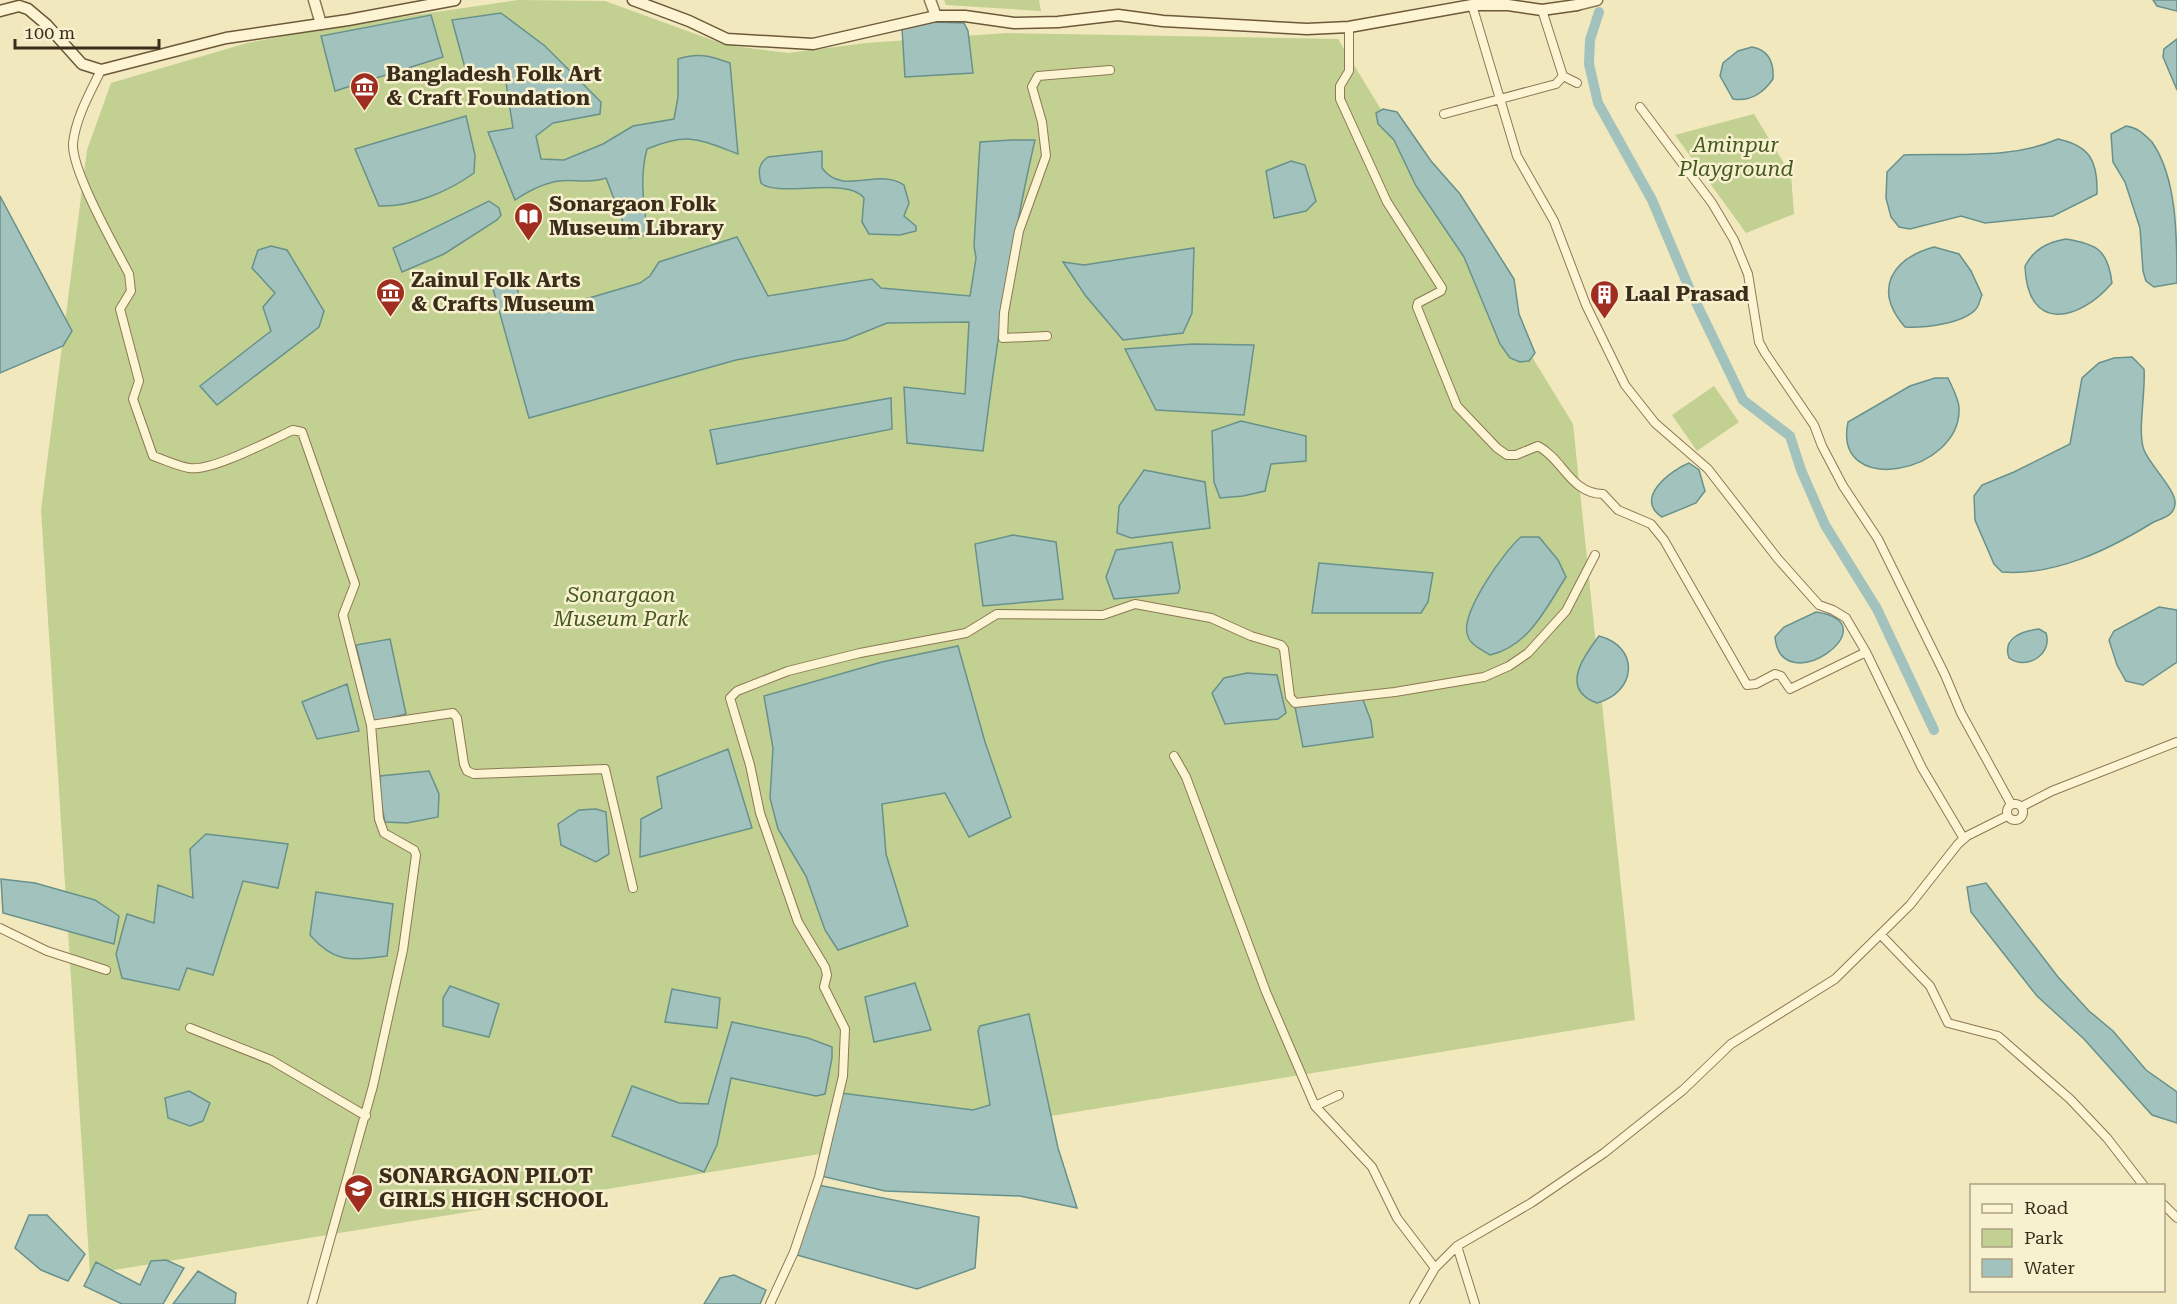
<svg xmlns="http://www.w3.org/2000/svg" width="2177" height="1304" viewBox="0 0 2177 1304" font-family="'Roboto Serif',serif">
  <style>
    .green { fill: #c2d091 }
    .water { fill: #a2c3bd; stroke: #68918c; stroke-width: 1.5 }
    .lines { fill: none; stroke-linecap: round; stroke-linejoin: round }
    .canal { stroke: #a2c3bd; stroke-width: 10 }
    .minor-casing { stroke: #8c7855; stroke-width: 10 }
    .tertiary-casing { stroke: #8c7855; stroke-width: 13 }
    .secondary-casing { stroke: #6d5939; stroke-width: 13 }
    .minor { stroke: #fcf4d2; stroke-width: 8 }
    .tertiary { stroke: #fcf4d2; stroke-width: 10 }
    .secondary { stroke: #fcf4d2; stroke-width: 10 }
    .labels { text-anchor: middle; stroke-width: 5; stroke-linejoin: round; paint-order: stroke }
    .poi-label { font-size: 21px; font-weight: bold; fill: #3a2d1b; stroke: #f8f1cf; text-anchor: start }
    .park-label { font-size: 21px; font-style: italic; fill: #435820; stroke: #f8f1cf }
  </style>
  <rect width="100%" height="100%" fill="#f2e8be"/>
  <!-- green -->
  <path class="green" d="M518 0 605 1 726 45 788 53 866 43 1007 33 1338 39 1573 424 1635 1020 90 1274 41 510 87 150 111 83 247 43 326 28Z
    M944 0H1039L1041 11 946 5Z
    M1754 114 1791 175 1794 214 1746 233 1675 135Z
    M1714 386 1739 422 1697 451 1672 415Z"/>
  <!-- water -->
  <path class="water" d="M2153 0H2177V11L2157 6Z
    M501 13 545 46 601 102 600 114 553 123 536 136 541 159 564 160 603 144 633 126 674 119 678 97V59C698 52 710 56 730 63L738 154C698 139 689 132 647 149 639 178 644 206 648 235L629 238 606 178C590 184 575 179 559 181 544 183 527 192 515 200L488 132 513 128 505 76 468 79 452 20Z
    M431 15 443 57 335 91 321 36Z
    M934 22 964 23 968 31 973 73 905 77 902 28Z
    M2177 39V90L2163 57 2164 49Z
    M1752 47C1769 50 1774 63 1773 79 1763 93 1751 102 1733 99L1720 76 1723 63 1738 51Z
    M1383 109 1397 112 1431 161 1460 194 1514 279 1519 314 1535 353 1529 361 1520 362 1510 358 1500 344 1464 257 1416 186 1394 140 1378 124 1376 113Z
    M466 116 475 155 474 173C448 192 411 207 379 206L355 149Z
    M2126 126C2138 128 2143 133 2152 142 2177 178 2177 236 2177 283L2154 287 2146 281 2143 271 2140 228 2125 182 2113 162 2111 134Z
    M2058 139C2090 146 2098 161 2097 194L2053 216 1985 223 1961 216 1910 229 1899 227 1891 217 1886 198 1887 172 1904 155C1956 153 2010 160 2058 139Z
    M1012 140H1035C1011 243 996 346 983 451L907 443 904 387 965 394 969 322 887 323 845 340 736 360 529 418 492 285 516 277 519 299 534 311H545L640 283 650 276 659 262 737 237 768 296 872 279 881 288 970 296 976 258 974 246 980 142Z
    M822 151V168C843 197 878 167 904 185L909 203 904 216 916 226V231L900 235 869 234 862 222 864 198C848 176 777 198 761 183 758 171 758 164 768 157Z
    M1291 161 1305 165 1316 201 1306 211 1274 218 1266 171Z
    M0 196 72 331 63 346 0 373Z
    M489 201 499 208 501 215 497 220 444 254 402 272 393 248Z
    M2066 239C2097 244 2108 250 2112 283 2079 322 2027 333 2025 266 2034 249 2048 242 2066 239Z
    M271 246 287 250 324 311 319 327 217 405 200 386 271 331 263 307 275 293 252 268 258 250Z
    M1934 247 1959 254 1971 271 1982 295C1980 299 1979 306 1976 309 1963 324 1923 328 1905 327 1873 290 1891 259 1934 247Z
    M1194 248 1192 313 1183 333 1123 340 1085 295 1063 262 1084 265Z
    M1193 344 1254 345 1244 415 1156 410 1125 349Z
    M2132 357 2144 369C2146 392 2137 432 2144 450 2149 464 2177 491 2175 504 2174 517 2161 518 2152 523 2108 550 2055 576 2002 572L1994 564 1975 520 1974 496 1982 485 2014 472 2070 444 2082 378 2099 363 2114 358Z
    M1935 378H1948C1952 387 1959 399 1959 408 1962 473 1832 499 1848 422L1910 386Z
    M891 398 892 429 717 464 710 430Z
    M1241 421 1306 436V461L1271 464 1265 491 1243 496 1220 498 1214 482 1212 431Z
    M1689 463 1699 470 1705 491 1696 503 1662 517C1634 499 1669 471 1689 463Z
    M1144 470 1205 482 1210 528 1131 538 1117 533 1119 506Z
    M1013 535 1056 542 1063 599 983 606 975 544Z
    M1521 537H1539L1558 560 1566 577C1546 608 1529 646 1490 655 1481 649 1469 645 1467 633 1462 611 1505 550 1521 537Z
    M1172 542 1180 588 1178 593 1114 599 1106 577 1116 550Z
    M1319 563 1433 573 1428 602 1421 613H1312Z
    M2159 607 2177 610V662L2143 685 2126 681 2117 665 2109 640 2114 631Z
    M1816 612C1894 623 1781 703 1775 637L1784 627Z
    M2039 629 2046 633C2053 654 2027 671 2009 658 2002 638 2022 631 2039 629Z
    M1599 636C1641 647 1636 693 1597 703 1559 689 1584 656 1599 636Z
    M390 639 406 714 374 722 356 645Z
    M958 646 985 742 1011 817 969 837 945 793 882 804 886 854 908 926 838 950 825 930 806 876 778 829 770 798 773 748 764 696 882 662Z
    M1247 673 1277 675 1286 713 1278 719 1225 724 1212 693 1224 678Z
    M347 684 359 731 317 739 302 702Z
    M1362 697 1371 721 1373 737 1303 747 1295 707Z
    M728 749 752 828 640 857 641 819 662 808 657 777Z
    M429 771 439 794 438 817 407 823 385 822 380 799V776Z
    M596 809 606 812 609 854 596 862 561 845 558 824 579 810Z
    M206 834 288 844 278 888 243 881 213 975 187 968 179 990 122 978 116 954 127 914 154 923 158 885 193 898 190 849Z
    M1 879 35 883 95 900 119 916 114 944 3 913Z
    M1986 883 2058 977 2089 1011 2113 1031 2146 1070 2177 1092V1123L2152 1115 2084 1039 2037 996 1971 912 1967 887Z
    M316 892 393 904 387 956C352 960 335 964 310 935Z
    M915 983 931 1030 874 1042 865 997Z
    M450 986 499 1004 489 1037 443 1026V998Z
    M672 989 720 998 717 1028 665 1022Z
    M1029 1014 1058 1148 1077 1208 1020 1196 885 1191 821 1176 841 1093 973 1110 990 1105 978 1031 980 1026Z
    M732 1022 808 1038 832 1047V1058L825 1094 816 1096 731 1078 717 1145 704 1172 612 1136 632 1086 679 1103 708 1104Z
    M189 1091 210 1103 203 1121 190 1126 168 1118 165 1098Z
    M818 1185 979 1217 975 1268 917 1289 797 1255Z
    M29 1215H47L85 1254 68 1281 41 1270 15 1248Z
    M166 1260 184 1268 163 1304H122L84 1286 96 1262 140 1285 151 1261Z
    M198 1271 236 1293 235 1304H173Z
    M734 1275 766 1290 760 1304H704L720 1278Z"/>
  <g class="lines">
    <!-- canal -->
    <path class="canal" d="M1599 12 1590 40 1589 64 1598 103 1652 200 1690 290 1743 400 1790 436 1801 470 1825 525 1877 609 1934 730"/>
    <defs>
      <path id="minor" d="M1472 5 1517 156 1554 221 1586 305 1625 385 1655 423 1708 469 1778 559 1819 605 1833 610 1846 618 1866 652 1922 768 1964 839
        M1542 10 1563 76 1577 83
        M1349 27V71L1340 86V99L1387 202 1442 288 1441 291 1418 303 1417 307 1457 406 1497 448 1507 455H1516L1538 446C1563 459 1571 494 1603 494L1618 510 1651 524 1664 540 1747 685 1756 684 1775 674 1781 676 1790 689 1866 652
        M101 70C90 93 76 117 73 143 71 170 115 247 129 274L131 291 120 309 139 381 133 399 153 456C165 460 177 466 189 468 211 472 271 440 293 430L302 432 355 584 343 615 371 725 379 819 384 833 414 850 416 855 403 950 373 1086 312 1304
        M1640 107 1712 203 1734 240 1748 274 1759 342 1765 353 1814 425 1822 446 1843 486 1878 539 1945 675 1961 713 2011 804
        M1444 114 1556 84 1563 76
        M1047 336 1003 338 1004 313 1019 231 1046 156 1042 122 1032 87 1038 76 1110 70
        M371 725 453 713 457 718 464 764 467 771 474 774 605 769 633 888
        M1174 756 1186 777 1266 992 1315 1106 1372 1167 1397 1218 1435 1268
        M2007 812a8 8 0 1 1 16 0a8 8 0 1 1-16 0Z
        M2021 807 2052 791 2177 742
        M0 928 47 951 106 970
        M1881 935 1930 986 1948 1023 1998 1036 2070 1099 2107 1138 2144 1186
        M190 1028 271 1060 366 1116
        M1315 1106 1339 1095
        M2164 1205 2177 1218
        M1457 1246 1475 1304
        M770 1304 794 1252 819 1177 843 1076 845 1029 824 987 827 975 825 967 798 922 760 813 750 765 730 698 737 691 788 671 860 653 966 633 997 614 1103 615 1135 604 1211 618 1251 636 1281 645 1284 649 1290 697 1295 703 1395 692 1484 677 1509 666 1528 653 1566 611 1595 555
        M1414 1304 1435 1268 1457 1246 1531 1203 1604 1153 1683 1090 1731 1044 1835 979 1910 905 1958 844 1967 836 2007 816"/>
      <path id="tertiary" d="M314 0 321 24
        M930 0 936 16
        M1577 5 1597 0"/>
      <path id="secondary" d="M633 0 689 21 727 39 813 44 936 16H965L1014 23 1058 22 1118 15 1163 21 1307 29 1349 27 1472 5H1508L1542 10 1577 5
        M0 11 19 6 28 9 47 25 82 64 101 70 226 38 348 20 455 0"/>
    </defs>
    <!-- minor casing -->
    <use href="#minor" class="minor-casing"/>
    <!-- tertiary casing -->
    <use href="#tertiary" class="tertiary-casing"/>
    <!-- secondary casing -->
    <use href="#secondary" class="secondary-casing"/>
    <!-- minor -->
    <use href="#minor" class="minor"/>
    <!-- tertiary -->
    <use href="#tertiary" class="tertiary"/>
    <!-- secondary -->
    <use href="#secondary" class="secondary"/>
  </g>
  <!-- icons -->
  <defs>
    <symbol id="museum-pin" viewBox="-11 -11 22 30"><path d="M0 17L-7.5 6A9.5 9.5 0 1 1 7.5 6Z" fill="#a02e20" stroke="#f8f1cf"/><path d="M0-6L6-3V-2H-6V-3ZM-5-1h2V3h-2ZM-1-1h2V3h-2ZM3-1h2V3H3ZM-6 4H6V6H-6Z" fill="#fff"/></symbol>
    <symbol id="library-pin" viewBox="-11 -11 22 30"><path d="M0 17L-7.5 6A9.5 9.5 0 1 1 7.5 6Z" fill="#a02e20" stroke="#f8f1cf"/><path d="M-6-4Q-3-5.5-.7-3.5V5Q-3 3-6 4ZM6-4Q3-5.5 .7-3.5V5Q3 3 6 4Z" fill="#fff"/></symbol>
    <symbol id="building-pin" viewBox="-11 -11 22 30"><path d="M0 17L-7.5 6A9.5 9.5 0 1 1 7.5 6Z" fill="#a02e20" stroke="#f8f1cf"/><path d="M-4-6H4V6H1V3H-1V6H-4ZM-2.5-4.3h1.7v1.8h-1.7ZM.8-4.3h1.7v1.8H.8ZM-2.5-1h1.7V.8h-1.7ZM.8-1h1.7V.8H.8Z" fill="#fff"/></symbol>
    <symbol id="school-pin" viewBox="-11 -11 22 30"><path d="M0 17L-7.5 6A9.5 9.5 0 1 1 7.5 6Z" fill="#a02e20" stroke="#f8f1cf"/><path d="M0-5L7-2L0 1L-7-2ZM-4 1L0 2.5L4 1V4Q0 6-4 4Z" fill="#fff"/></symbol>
  </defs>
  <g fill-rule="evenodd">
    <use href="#museum-pin" x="348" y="70" width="33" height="45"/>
    <use href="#library-pin" x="512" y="200" width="33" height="45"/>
    <use href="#museum-pin" x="374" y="276" width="33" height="45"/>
    <use href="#building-pin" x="1588" y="278" width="33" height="45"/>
    <use href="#school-pin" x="342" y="1172" width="33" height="45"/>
  </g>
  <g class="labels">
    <!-- poi labels -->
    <g class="poi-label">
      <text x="386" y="81">Bangladesh Folk Art<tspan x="386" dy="24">&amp; Craft Foundation</tspan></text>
      <text x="549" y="211">Sonargaon Folk<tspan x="549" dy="24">Museum Library</tspan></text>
      <text x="411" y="287">Zainul Folk Arts<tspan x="411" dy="24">&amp; Crafts Museum</tspan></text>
      <text x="1625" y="301">Laal Prasad</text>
      <text x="379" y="1183">SONARGAON PILOT<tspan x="379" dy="24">GIRLS HIGH SCHOOL</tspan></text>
    </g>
    <!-- park labels -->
    <g class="park-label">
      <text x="1736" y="152">Aminpur<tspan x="1736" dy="24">Playground</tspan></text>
      <text x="621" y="602">Sonargaon<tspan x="621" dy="24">Museum Park</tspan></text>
    </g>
  </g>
  <!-- legend -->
  <rect x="1970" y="1184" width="195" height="108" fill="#f8f1cf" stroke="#aca387" stroke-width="1.5"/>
  <rect x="1982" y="1204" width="30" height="9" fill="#fcf4d2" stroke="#aca387" stroke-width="1.5"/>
  <text x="2024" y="1214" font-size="18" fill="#3a2d1b">Road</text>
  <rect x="1982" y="1229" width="30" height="18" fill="#c2d091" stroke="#aca387" stroke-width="1.5"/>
  <text x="2024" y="1244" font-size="18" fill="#3a2d1b">Park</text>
  <rect x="1982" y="1259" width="30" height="18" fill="#a2c3bd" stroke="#aca387" stroke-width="1.5"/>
  <text x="2024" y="1274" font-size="18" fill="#3a2d1b">Water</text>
  <!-- scale -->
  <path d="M15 39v9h144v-9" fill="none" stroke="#3a2d1b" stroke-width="3"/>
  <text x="24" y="39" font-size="18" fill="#3a2d1b" stroke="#f8f1cf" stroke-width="4.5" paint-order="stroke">100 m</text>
</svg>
